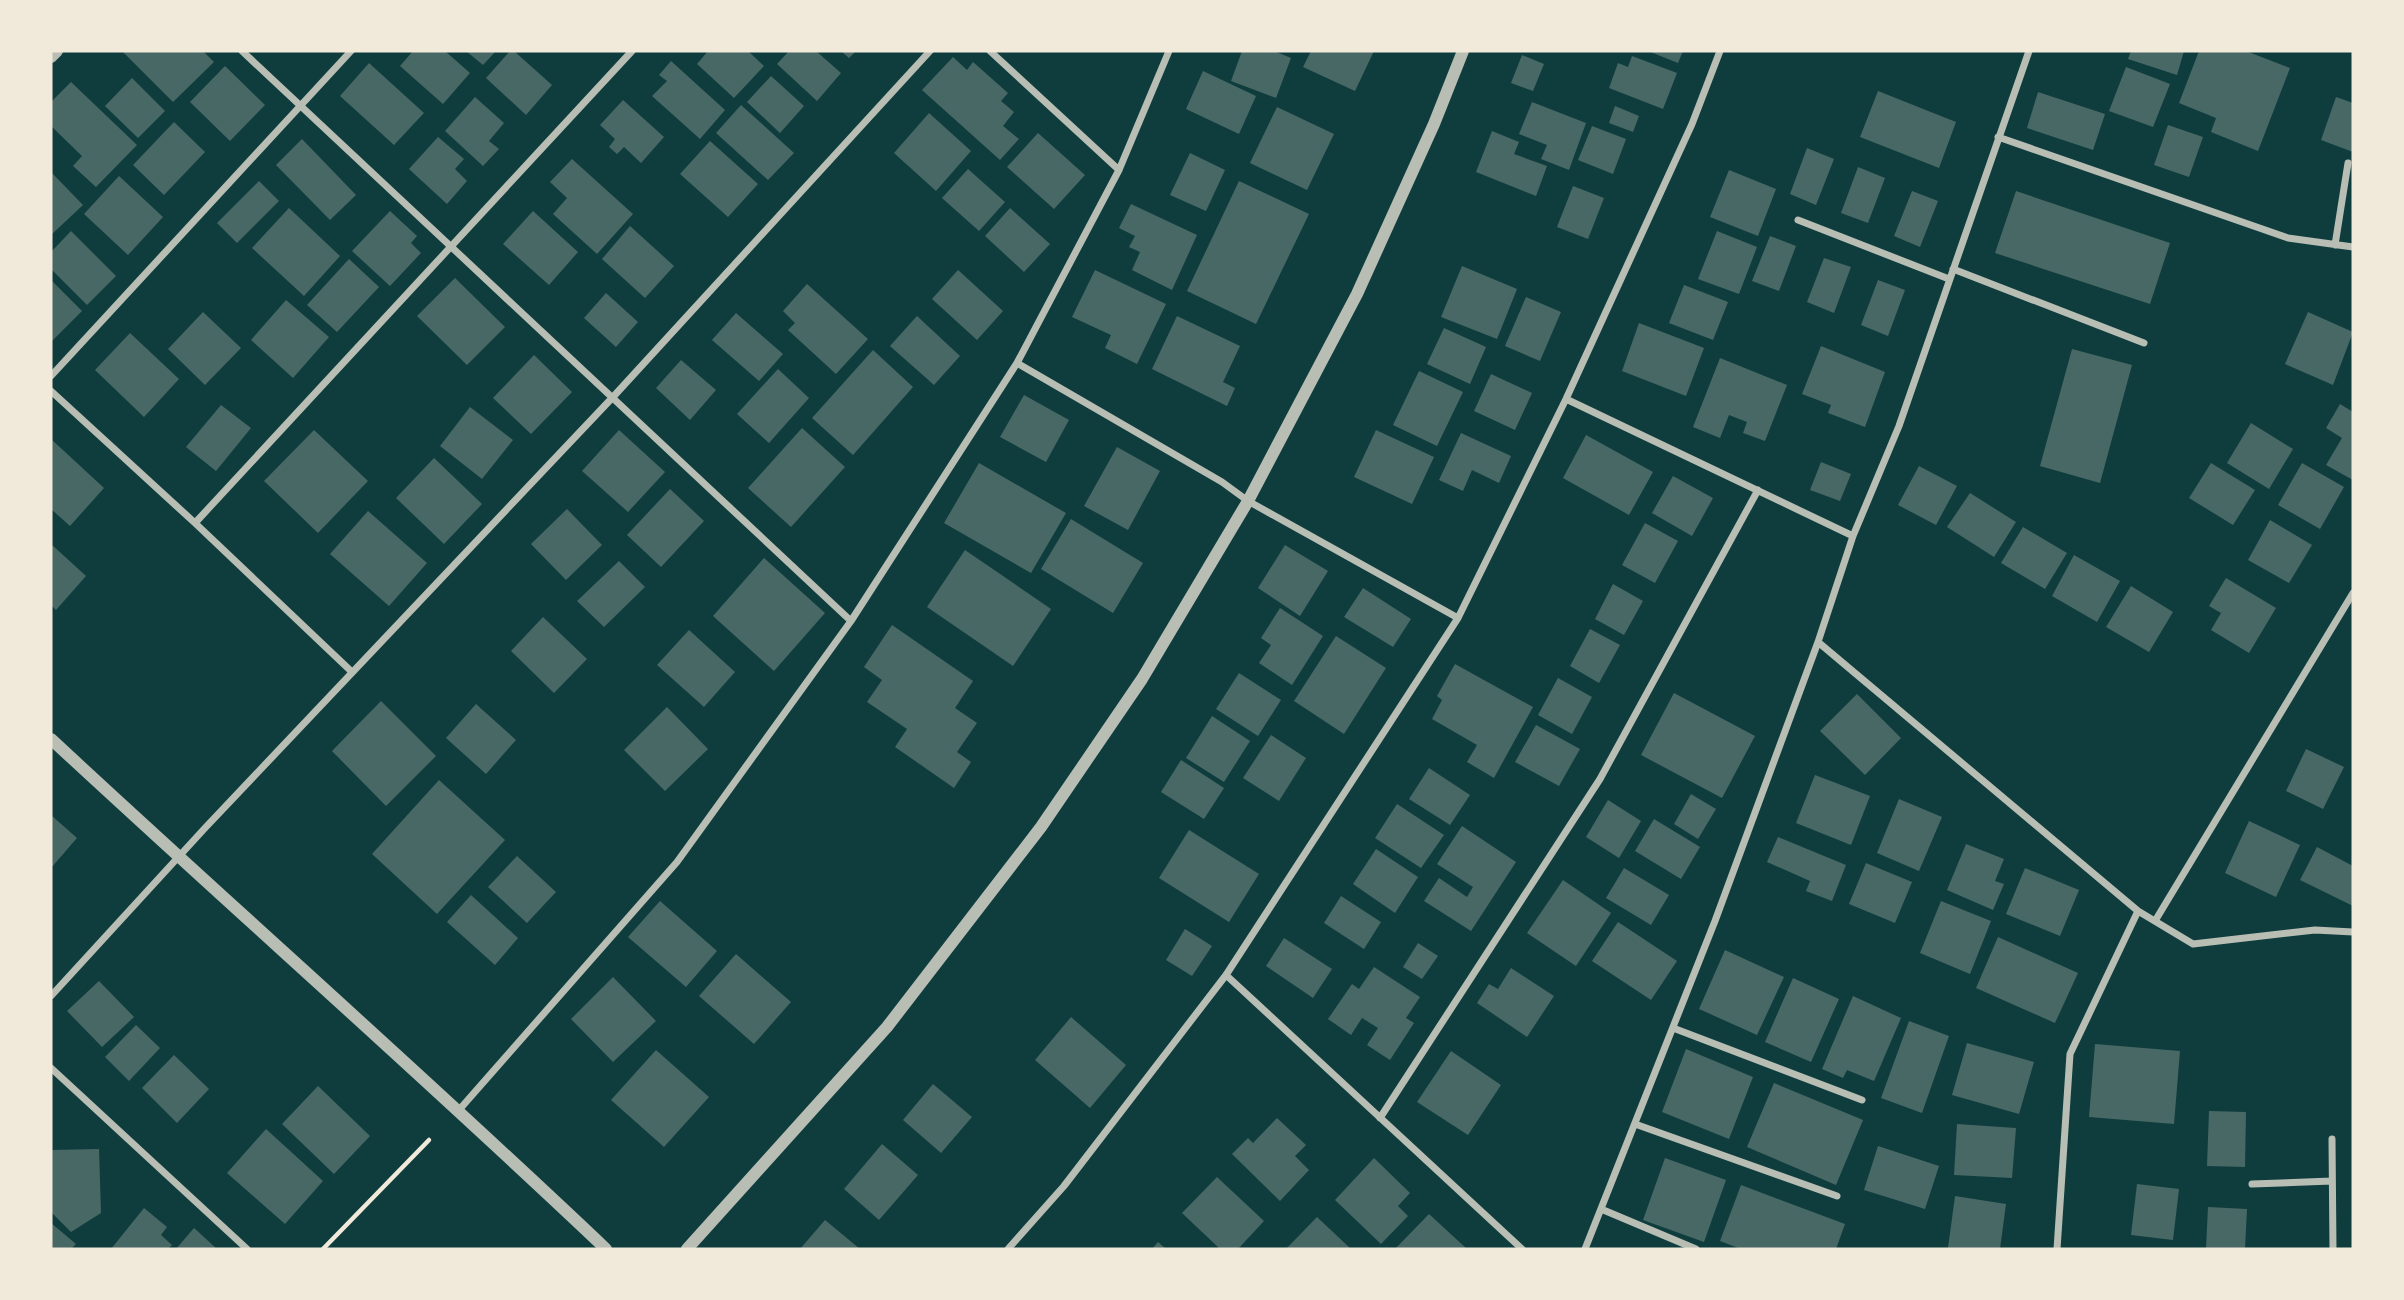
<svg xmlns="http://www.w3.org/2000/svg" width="2404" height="1300" viewBox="0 0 2404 1300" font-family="'Sofia Sans Condensed',sans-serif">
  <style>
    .building { fill: #486865 }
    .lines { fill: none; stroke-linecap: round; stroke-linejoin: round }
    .path { stroke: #f1e9da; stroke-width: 4.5 }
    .minor { stroke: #b8beb3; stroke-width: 7 }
    .tertiary { stroke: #b8beb3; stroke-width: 12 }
  </style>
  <rect width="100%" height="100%" fill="#0f3d3e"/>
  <!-- building -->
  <path class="building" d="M122 51H203L214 62 173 102Z
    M413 51H445L470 73 443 104 400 66Z
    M466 51H496L483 65Z
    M510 51H514L552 85 526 115 486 78Z
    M708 51H748L764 66 734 98 697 64Z
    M789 51H816L841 73 817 101 777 64Z
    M841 51H856L849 58Z
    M1242 51H1274L1291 58 1276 98 1231 81Z
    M1311 51H1374L1355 91 1303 67Z
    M1648 51H1683L1678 63Z
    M2131 51H2184L2177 75 2128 59Z
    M2199 51H2246L2290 68 2258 151 2211 132 2216 118 2179 103Z
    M1522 55 1544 64 1533 91 1511 83Z
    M1632 56 1677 73 1663 109 1609 88 1618 63 1628 67Z
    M953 57 967 70 973 62 1008 93 1001 101 1014 112 1003 126 1019 139 1000 160 922 90Z
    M671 61 725 110 700 139 652 96 667 81 659 75Z
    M369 63 424 113 394 145 340 96Z
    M225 66 265 105 230 141 190 102Z
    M2126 67 2170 84 2153 127 2109 111Z
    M1203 71 1256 96 1239 134 1186 109Z
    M771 76 804 106 780 133 747 102Z
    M132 78 165 111 138 138 105 106Z
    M71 82 137 145 96 187 73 166 82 156 51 126V102Z
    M1878 91 1956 122 1939 168 1860 137Z
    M2038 92 2105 114 2093 150 2027 128Z
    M475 97 504 123 489 141 499 149 483 166 445 131Z
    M2336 97 2353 103V152L2321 140Z
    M623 100 664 137 641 163 624 147 617 154 609 147 615 139 600 125Z
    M1532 102 1586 123 1569 170 1541 159 1547 145 1519 134Z
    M741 105 794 153 768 180 716 133Z
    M1615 106 1639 116 1633 132 1609 123Z
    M1277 107 1334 134 1307 190 1250 163Z
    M929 113 971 151 936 191 894 153Z
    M174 122 205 152 164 195 133 165Z
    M2168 125 2203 137 2189 177 2154 165Z
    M1592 126 1626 139 1613 174 1578 160Z
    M1492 131 1519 142 1514 154 1547 166 1536 196 1476 172Z
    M1038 133 1085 175 1054 209 1007 167Z
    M438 137 464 159 455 169 467 181 447 204 409 169Z
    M302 139 356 195 330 220 276 165Z
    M710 141 758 184 728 217 680 174Z
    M1807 148 1834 159 1816 205 1790 194Z
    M1190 153 1225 170 1206 211 1170 195Z
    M572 159 633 214 597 254 553 214 567 198 550 182Z
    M1858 167 1885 178 1868 223 1841 213Z
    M968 169 1005 202 979 231 942 198Z
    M1729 170 1776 189 1758 236 1710 217Z
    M51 172 83 205 51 235Z
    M119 176 163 217 128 255 84 214Z
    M259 181 279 201 237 243 217 223Z
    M1239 181 1309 214 1256 324 1187 291Z
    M1573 186 1604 198 1588 239 1557 227Z
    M1912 191 1938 201 1920 247 1894 236Z
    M2016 191 2170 243 2150 304 1995 253Z
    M1131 204 1197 235 1172 290 1132 270 1140 252 1129 247 1135 236 1119 228Z
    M289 208 340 256 304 296 252 248Z
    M1010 208 1050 244 1024 272 985 236Z
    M390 211 417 236 411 243 421 253 390 286 352 251Z
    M533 211 578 252 549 285 503 244Z
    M630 226 674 266 645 298 602 259Z
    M71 231 116 276 87 305 51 269V252Z
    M1717 231 1757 247 1739 294 1698 279Z
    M1770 236 1796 246 1779 291 1752 281Z
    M1824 258 1851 267 1834 313 1807 302Z
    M349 259 379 287 337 332 307 305Z
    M1462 266 1517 289 1497 339 1441 317Z
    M958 270 1003 311 977 340 932 299Z
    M1095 270 1166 304 1137 364 1105 348 1111 335 1072 317Z
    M455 278 505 327 467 365 417 316Z
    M51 280 82 311 51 342Z
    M1878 280 1905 290 1888 336 1861 325Z
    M807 284 868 339 836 374 788 330 795 323 783 311Z
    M1684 285 1728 302 1713 340 1669 323Z
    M606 293 638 322 616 347 584 318Z
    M1526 297 1561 312 1540 361 1505 346Z
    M286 300 329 337 293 378 251 340Z
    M203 312 241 348 205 385 168 349Z
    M2308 312 2353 332 2333 385 2285 364Z
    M736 313 783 354 759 381 712 340Z
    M917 316 960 356 934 385 890 346Z
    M1177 316 1240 346 1223 382 1235 388 1227 406 1152 369Z
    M1639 323 1704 348 1686 396 1622 371Z
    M1444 328 1486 347 1470 384 1427 364Z
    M130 333 179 379 144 417 95 370Z
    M1821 346 1885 372 1865 427 1828 413 1831 405 1802 394Z
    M2072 349 2132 365 2100 483 2040 466Z
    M873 350 913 387 853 455 812 418Z
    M534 355 572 392 531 434 493 398Z
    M1720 358 1787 385 1765 441 1743 433 1747 422 1729 415 1720 438 1693 427Z
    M681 360 716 390 690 420 656 388Z
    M778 369 809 398 769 443 737 414Z
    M1419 371 1463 392 1437 446 1393 425Z
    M1491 374 1532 393 1515 430 1474 411Z
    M1024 395 1069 420 1046 462 1000 437Z
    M2340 404 2353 412V480L2326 465 2342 438 2326 428Z
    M221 405 251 428 216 471 186 447Z
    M470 407 513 440 482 479 440 446Z
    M2251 423 2293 449 2269 489 2227 463Z
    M802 428 845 467 791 527 748 488Z
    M314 430 368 481 318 533 264 481Z
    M619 430 665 472 628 512 582 471Z
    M1376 430 1434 457 1412 504 1354 477Z
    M1461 433 1511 456 1499 483 1472 470 1463 491 1439 480Z
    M1586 435 1653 472 1629 515 1563 478Z
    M51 439 104 488 70 526 51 509Z
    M1117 447 1160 471 1128 530 1084 506Z
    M434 458 482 504 444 544 396 498Z
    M1821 462 1851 474 1840 501 1810 490Z
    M979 463 1066 513 1031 573 944 523Z
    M2211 463 2255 490 2233 525 2189 498Z
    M2302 463 2344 487 2320 529 2278 505Z
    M1919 466 1957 486 1936 525 1898 505Z
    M1673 476 1713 498 1692 536 1652 513Z
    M670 489 704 521 661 567 627 535Z
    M1970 493 2016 522 1994 557 1947 527Z
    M567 509 602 545 566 580 531 544Z
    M368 511 427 563 389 606 330 554Z
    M1071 519 1143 563 1113 613 1041 569Z
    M2270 520 2312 545 2289 583 2248 560Z
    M1645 523 1678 541 1655 583 1622 565Z
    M2023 527 2067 553 2045 589 2001 563Z
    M51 544 86 576 56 610 51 605Z
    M1285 545 1328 571 1300 616 1258 588Z
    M965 550 1051 609 1013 666 927 607Z
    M2074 555 2120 581 2097 622 2052 596Z
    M764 558 825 613 774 671 713 616Z
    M619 561 645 587 604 627 577 601Z
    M2226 578 2276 608 2249 653 2211 630 2221 613 2209 606Z
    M1613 584 1643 601 1624 635 1595 619Z
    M2131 586 2173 612 2149 652 2106 627Z
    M1363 588 1411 619 1393 647 1344 617Z
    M1280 608 1323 636 1292 685 1259 663 1271 645 1261 638Z
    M543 617 587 659 554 693 511 651Z
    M892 625 973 681 955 708 977 723 957 752 971 762 954 788 895 747 907 729 867 702 882 680 864 667Z
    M1590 629 1620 645 1599 683 1570 666Z
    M689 630 735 672 704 707 657 665Z
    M1336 636 1386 668 1344 734 1294 701Z
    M1455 664 1533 707 1494 778 1467 762 1477 745 1432 719 1442 700 1437 696Z
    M1239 673 1281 700 1258 736 1216 709Z
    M1558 678 1592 697 1572 734 1538 715Z
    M1674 693 1755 736 1722 798 1641 755Z
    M1857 694 1901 738 1865 775 1820 731Z
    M381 701 436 756 386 806 332 751Z
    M476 704 516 740 486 774 446 738Z
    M667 707 708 749 665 791 624 750Z
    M1212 716 1250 741 1224 782 1186 758Z
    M1536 725 1580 749 1559 786 1515 762Z
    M1271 735 1306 758 1279 801 1243 778Z
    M2306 749 2344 767 2323 809 2286 791Z
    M1181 760 1224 788 1204 819 1161 792Z
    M1429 768 1470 795 1450 825 1409 799Z
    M1815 775 1870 796 1851 845 1796 823Z
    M439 780 505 840 437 914 372 854Z
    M1691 794 1716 809 1698 839 1674 824Z
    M1899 799 1942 817 1919 871 1877 853Z
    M1608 800 1641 821 1619 858 1586 837Z
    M1397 804 1444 835 1421 868 1375 838Z
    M51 815 77 838 51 868Z
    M1654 819 1700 847 1681 879 1635 851Z
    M2249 821 2300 845 2276 897 2225 873Z
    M1462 826 1516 862 1471 931 1424 901 1439 878 1467 897 1473 887 1437 864Z
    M1189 830 1259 874 1229 922 1159 878Z
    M1778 837 1846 865 1832 901 1806 891 1810 881 1767 862Z
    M1966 844 2004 859 1995 881 2004 884 1993 910 1947 890Z
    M2317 847 2353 866V906L2300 880Z
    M1376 849 1418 877 1395 913 1353 884Z
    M517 856 556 892 527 923 488 887Z
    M1866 863 1912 882 1895 923 1849 904Z
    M1624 868 1669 895 1651 925 1606 898Z
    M2025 868 2079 890 2060 936 2006 914Z
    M1563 880 1611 913 1576 966 1527 933Z
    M471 895 518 938 495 965 447 922Z
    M1341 896 1381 922 1364 949 1324 923Z
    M660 901 717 951 686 987 628 937Z
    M1941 901 1991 921 1970 974 1920 953Z
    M1618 922 1677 961 1651 1000 1592 961Z
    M1185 929 1212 946 1192 976 1166 960Z
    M1998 937 2078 973 2055 1023 1976 988Z
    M1284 938 1332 969 1313 998 1266 966Z
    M1418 943 1438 956 1422 979 1403 967Z
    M1725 950 1784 977 1757 1035 1699 1009Z
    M736 954 791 1002 754 1044 699 996Z
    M1374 967 1420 997 1406 1018 1414 1023 1390 1060 1367 1045 1378 1028 1362 1018 1351 1035 1328 1019 1352 984 1359 989Z
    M1511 968 1554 996 1527 1037 1477 1003 1489 984 1498 989Z
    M613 977 656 1021 613 1062 571 1019Z
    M1793 978 1839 999 1811 1062 1765 1042Z
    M99 981 134 1017 102 1047 67 1011Z
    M1853 996 1901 1018 1874 1081 1847 1070 1843 1078 1822 1069Z
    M1071 1017 1126 1065 1090 1108 1035 1060Z
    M1909 1021 1949 1036 1922 1113 1881 1098Z
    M136 1025 160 1048 129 1081 105 1057Z
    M1967 1043 2034 1062 2019 1114 1952 1095Z
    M2095 1044 2180 1051 2174 1124 2089 1117Z
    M1686 1049 1753 1077 1729 1139 1662 1112Z
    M656 1050 709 1097 664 1147 611 1100Z
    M1451 1051 1501 1085 1468 1135 1417 1102Z
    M174 1055 209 1089 177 1123 142 1088Z
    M1774 1083 1863 1120 1836 1185 1747 1147Z
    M933 1084 972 1117 941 1153 903 1120Z
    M318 1086 370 1136 334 1174 282 1124Z
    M2209 1111 2246 1112 2245 1167 2207 1166Z
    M1277 1118 1306 1145 1295 1156 1309 1170 1280 1201 1232 1154 1248 1138 1253 1143Z
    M1957 1124 2016 1128 2012 1178 1954 1175Z
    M266 1129 323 1181 285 1224 227 1173Z
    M882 1144 918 1175 879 1220 844 1189Z
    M1878 1146 1939 1166 1925 1209 1864 1190Z
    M99 1149 101 1213 71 1232 51 1212V1150Z
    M1374 1158 1410 1193 1398 1206 1408 1216 1381 1244 1335 1200Z
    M1665 1158 1726 1180 1704 1242 1643 1220Z
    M1217 1177 1264 1221 1238 1249H1220L1182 1213Z
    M2137 1184 2179 1189 2173 1240 2131 1235Z
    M1741 1185 1845 1224 1836 1249H1741L1720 1241Z
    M1955 1196 2006 1204 2000 1249 1948 1248Z
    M2208 1207 2247 1209 2245 1249H2206Z
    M144 1208 167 1227 161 1235 172 1245 168 1249H111Z
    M1429 1214 1467 1249H1395Z
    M1317 1217 1351 1249H1286Z
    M825 1220 860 1249H800Z
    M51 1223 76 1244 71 1249H51Z
    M194 1228 217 1249H176Z
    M1158 1242 1166 1249H1152Z"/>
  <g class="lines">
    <!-- path -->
    <path class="path" d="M323 1249 429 1140"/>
    <!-- minor -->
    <path class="minor" d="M242 51 851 621
      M990 51 1119 170
      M1998 137 2288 238 2353 247
      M1798 220 1949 279
      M2335 245 2348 163
      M1953 269 2144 343
      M1017 363 1222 482 1248 501 1458 618
      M51 376 351 51
      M51 391 195 523 352 672
      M1566 399 1853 536
      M195 523 632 51
      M1818 642 2138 911 2070 1054 2057 1249
      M2138 911 2193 944 2315 930 2353 932
      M2155 921 2353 593
      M1226 975 1522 1249
      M51 996 205 828 613 397 930 51
      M1673 1028 1862 1100
      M51 1068 247 1249
      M459 1110 677 862 851 621 1017 363 1119 170 1169 51
      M1380 1118 1600 779 1758 490
      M1635 1124 1837 1196
      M2332 1139 2333 1249
      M2252 1184 2332 1181
      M1601 1209 1696 1249
      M1008 1249 1064 1186 1226 975 1458 618 1566 399 1692 124 1720 51
      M1585 1249 1715 921 1818 642 1853 536 1899 426 2029 51"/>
    <!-- tertiary -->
    <path class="tertiary" d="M51 57 57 51
      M51 739C235 910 424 1076 606 1249
      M687 1249 887 1027 1041 827 1142 679 1248 501 1357 294 1434 124 1463 51"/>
  </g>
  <!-- border -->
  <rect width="2404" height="1300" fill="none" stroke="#f1e9da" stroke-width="105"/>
</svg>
